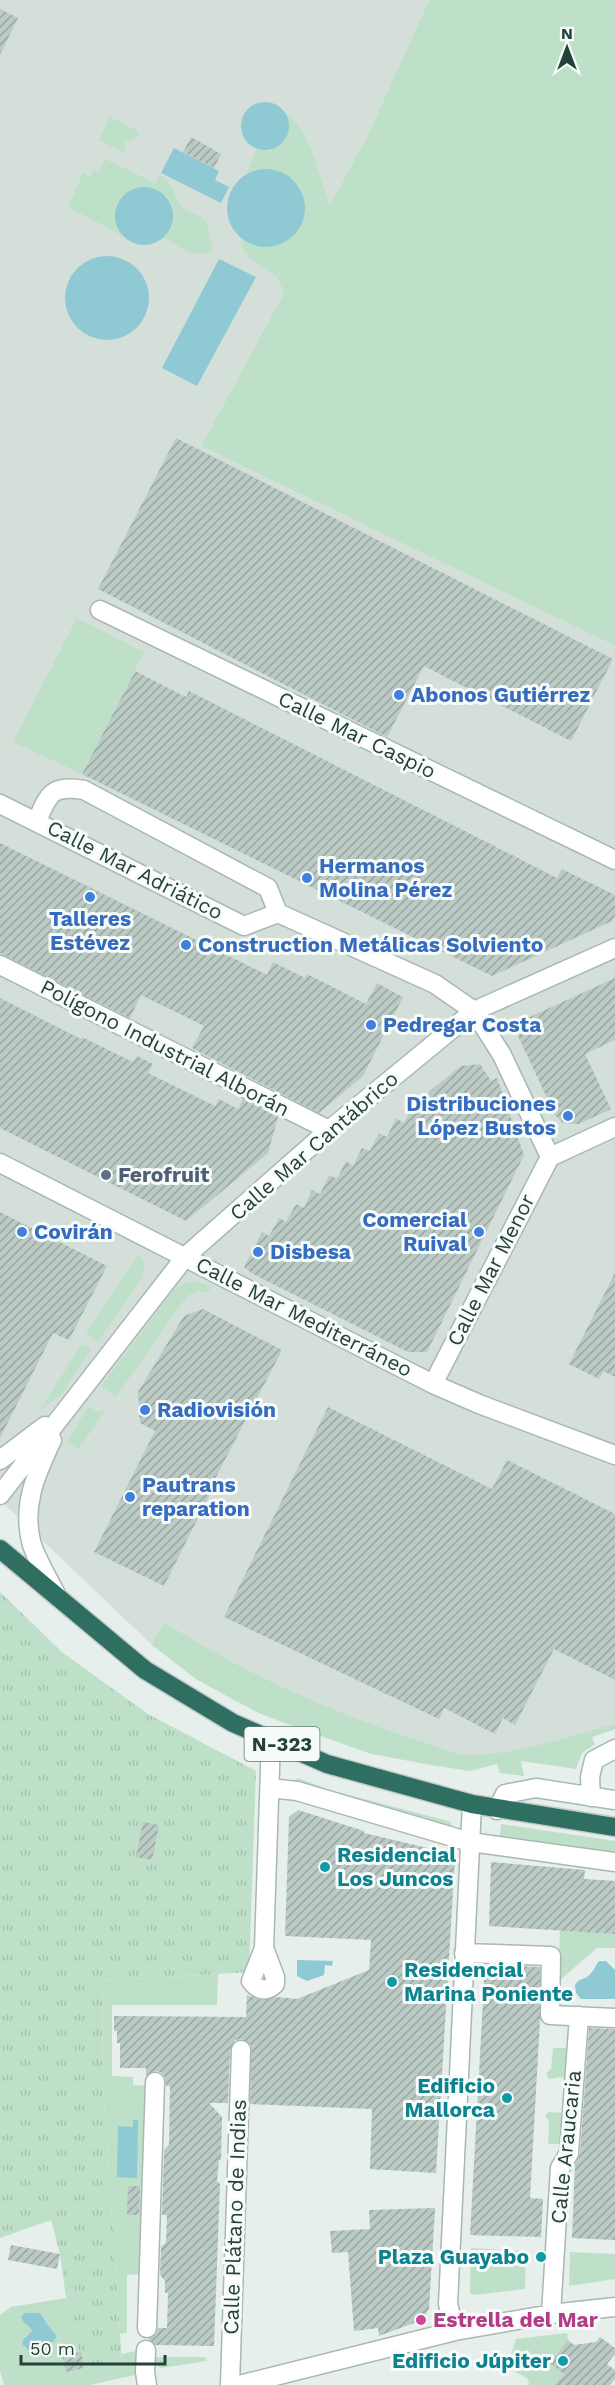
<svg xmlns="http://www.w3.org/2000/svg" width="615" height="2385" viewBox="0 0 615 2385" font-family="'Work Sans',sans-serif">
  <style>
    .built { fill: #d4dfda }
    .grass { fill: #bfe0c8 }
    .park { fill: url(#park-tufts) }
    .water { fill: #8ec9d4 }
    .building { fill: url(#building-hatch) }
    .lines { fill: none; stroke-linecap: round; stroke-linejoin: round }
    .minor-casing { stroke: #a8b8b2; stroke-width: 21 }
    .highway-casing { stroke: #c2cac8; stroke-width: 21 }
    .minor { stroke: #fff; stroke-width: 18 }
    .highway { stroke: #2f6f62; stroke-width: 18 }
    .shop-dot { fill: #3f7fe0; stroke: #f7fbf9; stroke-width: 2 }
    .service-dot { fill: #5c6f8a; stroke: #f7fbf9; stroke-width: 2 }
    .culture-dot { fill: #0f9aa8; stroke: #f7fbf9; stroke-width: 2 }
    .hotel-dot { fill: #d1479c; stroke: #f7fbf9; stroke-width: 2 }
    .labels { text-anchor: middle; stroke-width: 6; stroke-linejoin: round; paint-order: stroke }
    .shield { fill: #f7fbf9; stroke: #637a73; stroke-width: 1.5 }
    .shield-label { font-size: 20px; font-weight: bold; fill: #24423a }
    .shop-label { font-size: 21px; font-weight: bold; fill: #366cbe; stroke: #f7fbf9; text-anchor: start }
    .street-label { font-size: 21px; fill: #24423a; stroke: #f7fbf9 }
    .service-label { font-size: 21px; font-weight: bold; fill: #4e5e75; stroke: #f7fbf9; text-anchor: start }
    .culture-label { font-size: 21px; font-weight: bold; fill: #0d838f; stroke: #f7fbf9; text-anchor: end }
    .hotel-label { font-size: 21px; font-weight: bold; fill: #b23c85; stroke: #f7fbf9; text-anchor: start }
  </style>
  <defs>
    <pattern id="park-tufts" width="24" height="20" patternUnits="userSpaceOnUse" patternTransform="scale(1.5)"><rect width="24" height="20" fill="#bfe0c8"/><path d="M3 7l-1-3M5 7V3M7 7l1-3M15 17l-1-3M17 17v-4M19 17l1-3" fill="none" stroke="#a4c1ad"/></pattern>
    <pattern id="building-hatch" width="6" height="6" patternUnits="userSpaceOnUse" patternTransform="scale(1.5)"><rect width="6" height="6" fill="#bbcac4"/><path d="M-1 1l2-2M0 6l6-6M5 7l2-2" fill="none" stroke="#98a6a0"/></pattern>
  </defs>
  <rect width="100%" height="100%" fill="#e6efeb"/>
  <!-- built -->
  <path class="built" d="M0 0H429L368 135 201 446 615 646V1729L592 1737 470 1771 429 1765 372 1754 261 1714 196 1679 152 1645 0 1500Z"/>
  <!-- grass -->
  <path class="grass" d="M429 0H615V646L201 446 284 292 277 277 251 259 243 249 242 239 253 245 305 203 302 191 294 180 257 170 246 175 257 148C280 156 295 132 285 112 314 136 317 172 330 205L368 135Z
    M110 117 140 132 137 137 125 142 124 153 99 140Z
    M105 159 153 182V187L160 175 168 181 181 207 206 220 213 250C195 260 179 247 163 237L166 235 168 199 161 192 153 188 117 228 123 236 68 207 83 173 90 177 93 169 99 173Z
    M77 618 144 652 82 774 13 742Z
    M138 1254C146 1261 144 1268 142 1278L98 1342 86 1334Z
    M193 1281 212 1286 207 1293 198 1291 187 1296 116 1397 101 1386 175 1288 185 1283Z
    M82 1344 91 1349 62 1395 40 1409Z
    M89 1406 96 1411H105L78 1450 67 1441Z
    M164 1622C243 1673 331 1712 420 1741 434 1745 453 1755 468 1755 518 1755 567 1737 615 1724V1729L592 1737 595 1744 582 1753 576 1769 521 1761 524 1776 500 1773 497 1764 470 1771 372 1754 326 1738 261 1714 232 1699 196 1679 152 1645Z
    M298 1778 330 1790 448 1821H450L452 1826 449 1827 294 1783 295 1780Z
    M501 1824 615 1841V1852L500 1836Z
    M560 1930 615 1934V1948H597L558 1982Z
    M218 1974 217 2005H112V2076L133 2077V2085L147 2086 140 2274 127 2275V2333L120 2334 103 2085 102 1981Z
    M553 2048H568L569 2080 560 2077 549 2079 546 2073 551 2069Z
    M548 2112 567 2113 563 2144H548L549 2121 545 2116Z
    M471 2248 526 2251 525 2289 474 2295 470 2293Z
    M570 2252 615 2254V2279L569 2286Z
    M66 2298 81 2352 122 2362V2354L141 2350 140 2374 89 2385H4L0 2371V2315L11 2307Z
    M567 2333 568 2340 551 2362 565 2372 558 2382 561 2385H529L528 2379 514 2371 511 2355 516 2339Z
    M155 2357H205L207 2361 161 2368 155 2363Z"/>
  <!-- park -->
  <path class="park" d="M0 1592 63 1653 148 1714 256 1771 249 1972 102 1981 103 2085 122 2362 84 2368 66 2298 60 2254 51 2220 0 2238Z"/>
  <!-- water -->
  <path class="water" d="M241 126a24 24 0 1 1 48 0a24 24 0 1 1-48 0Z
    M174 148 219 171 215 180 229 187 221 203 161 173Z
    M227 208a39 39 0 1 1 78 0a39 39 0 1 1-78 0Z
    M115 216a29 29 0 1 1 58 0a29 29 0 1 1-58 0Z
    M65 298a42 42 0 1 1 84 0a42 42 0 1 1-84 0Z
    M219 259 256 277 197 386 162 368Z
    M297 1960 333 1961 332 1966 325 1965 324 1975 307 1981 297 1976Z
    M599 1961H606L615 1970V1999H581L576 1993 575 1985C579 1979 581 1980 587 1977 593 1973 595 1966 599 1961Z
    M133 2120H138L137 2178 117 2177 118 2126 133 2127Z
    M25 2313H40L47 2324 57 2336 53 2342H44L35 2346 32 2354H28V2349L22 2344 23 2340 32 2331C30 2325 23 2324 21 2317Z"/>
  <!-- building -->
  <path class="building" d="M0 9 18 18 0 55Z
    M191 137 221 154 214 168 183 152Z
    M176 438 613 659 571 741 424 666 387 737 98 589Z
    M135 671 186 697 189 691 557 878 562 869 615 895V916L612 921 492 976 82 774Z
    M0 843 267 975 273 962 305 978 307 974 366 1004 377 983 403 997 363 1076 319 1113 192 1048 204 1026 141 995 130 1018 0 953Z
    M615 978V1040L585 1054 611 1109 579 1124 563 1123 555 1115 518 1036V1029L523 1020Z
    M0 998 81 1039 82 1037 133 1062 137 1056 153 1064 148 1073 215 1106 219 1099 238 1109 243 1099 278 1117 268 1153 186 1221 0 1128Z
    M480 1064 491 1081 497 1078 524 1155 427 1352H408L253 1274 244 1267 262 1232 269 1236 279 1218 286 1222 296 1204 304 1208 312 1190 320 1194 329 1175 337 1179 346 1161 353 1166 362 1148 370 1151 379 1133 387 1137 396 1118 404 1123 413 1105 421 1109 430 1091 461 1066Z
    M0 1212 107 1266 69 1340 53 1333 0 1438Z
    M615 1273V1377L603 1371 599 1379 569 1364Z
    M203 1309 282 1350 215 1479 217 1480 164 1586 94 1552 155 1431 140 1423 138 1392 184 1316Z
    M328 1407 492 1489 507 1460 615 1514V1680L554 1649 515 1725 503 1718 495 1734 444 1708 439 1719 224 1617Z
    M298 1810 364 1831V1833L449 1853 455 1858 436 2173 370 2169 372 2109 250 2104 251 2045 242 2039 235 2040 230 2050 228 2103H209L222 2117 221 2160H219L217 2181 220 2184 214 2346 156 2345 148 2339 156 2334 158 2328H167L168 2293H165V2281L160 2275 161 2247 166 2242 167 2215H162L164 2150 169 2145 170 2086H166L165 2077 160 2072 155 2071 146 2076V2068H120V2043H117V2031H114V2016L246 2017 247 1995 262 2000 277 1997 297 1999 369 1970 371 1940 285 1936 289 1817Z
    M143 1822 159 1825 152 1860 136 1857Z
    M491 1862 585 1870 584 1879 615 1881V1934L489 1926Z
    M485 1965 540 1967V2020L530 2198 543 2199 541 2237 470 2235Z
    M589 2028 615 2029V2240L572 2238 575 2164 580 2154Z
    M128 2186H140L139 2215H127Z
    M435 2208 429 2309 422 2320 379 2336 378 2328 354 2331 348 2252 332 2253 330 2231 370 2229 369 2210Z
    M11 2245 60 2254 57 2269 8 2260Z
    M600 2337 615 2348V2354L607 2364 615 2370V2379L610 2385H555L564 2374 550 2363 568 2340 574 2345 596 2342Z
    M81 2352 84 2368 66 2372 62 2356Z"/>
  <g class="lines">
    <defs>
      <path id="minor" d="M100 610 615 860
        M0 804 244 926 278 913
        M37 821C49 793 52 785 84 790L268 888 278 913 435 984 474 1011 502 1055 550 1157
        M0 965 329 1130
        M550 1157 615 1127
        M0 1163 433 1384 479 1404 615 1455
        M433 1384 550 1157
        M52 1440C36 1474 21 1507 32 1545 38 1562 49 1580 57 1596
        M0 1460 45 1426
        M0 1495 186 1256 329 1130 474 1011 615 948
        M270 1788 297 1791 470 1842 615 1862
        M591 1797 590 1777 594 1760 615 1749
        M497 1810 505 1794 536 1788 615 1800
        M264 1948 275 1977V1984C266 1993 258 1990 251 1981L264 1948 271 1739
        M464 1953 551 1956 550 2015 615 2018
        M551 2314 560 2168 569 2153 579 2016
        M147 2328 155 2082
        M455 2331 448 2304 472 1804
        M146 2350 145 2372 147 2385
        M230 2385 241 2050
        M239 2385 455 2331 551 2314 615 2307"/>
      <path id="highway" d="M0 1549 145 1670 233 1723 327 1764 472 1804 615 1827"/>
    </defs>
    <!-- minor casing -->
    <use href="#minor" class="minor-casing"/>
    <!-- highway casing -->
    <use href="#highway" class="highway-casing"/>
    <!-- minor -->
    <use href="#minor" class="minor"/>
    <!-- highway -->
    <use href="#highway" class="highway"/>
  </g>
  <!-- markers -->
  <g class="shop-dot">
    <circle cx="399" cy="695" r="6"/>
    <circle cx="307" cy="878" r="6"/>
    <circle cx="90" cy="897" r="6"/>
    <circle cx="186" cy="945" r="6"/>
    <circle cx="371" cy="1025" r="6"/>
    <circle cx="568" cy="1116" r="6"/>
    <circle cx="22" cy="1232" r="6"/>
    <circle cx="479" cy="1232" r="6"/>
    <circle cx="258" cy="1252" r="6"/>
    <circle cx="145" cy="1410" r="6"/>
    <circle cx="130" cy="1497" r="6"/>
  </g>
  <circle class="service-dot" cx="106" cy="1175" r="6"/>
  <g class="culture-dot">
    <circle cx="325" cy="1867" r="6"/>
    <circle cx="392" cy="1982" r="6"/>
    <circle cx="507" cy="2098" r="6"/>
    <circle cx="541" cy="2257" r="6"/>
    <circle cx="563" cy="2361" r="6"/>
  </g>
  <circle class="hotel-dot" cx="421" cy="2320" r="6"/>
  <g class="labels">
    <!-- shield labels -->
    <rect class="shield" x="244.5" y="1727" width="75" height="34" rx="4.5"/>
    <g class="shield-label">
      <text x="282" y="1751">N-323</text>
    </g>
    <!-- shop labels -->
    <g class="shop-label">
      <text x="411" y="702">Abonos Gutiérrez</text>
      <text x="319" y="873">Hermanos<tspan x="319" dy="24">Molina Pérez</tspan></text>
      <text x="90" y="926" text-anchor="middle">Talleres<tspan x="90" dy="24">Estévez</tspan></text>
      <text x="198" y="952">Construction Metálicas Solviento</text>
      <text x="383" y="1032">Pedregar Costa</text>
      <text x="556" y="1111" text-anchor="end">Distribuciones<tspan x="556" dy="24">López Bustos</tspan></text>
      <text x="467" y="1227" text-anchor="end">Comercial<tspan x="467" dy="24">Ruival</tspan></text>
      <text x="34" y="1239">Covirán</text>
      <text x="270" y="1259">Disbesa</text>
      <text x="157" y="1417">Radiovisión</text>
      <text x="142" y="1492">Pautrans<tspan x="142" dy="24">reparation</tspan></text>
    </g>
    <!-- street labels -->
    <g class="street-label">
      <text transform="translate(357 735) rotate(26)" y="7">Calle Mar Caspio</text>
      <text transform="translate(135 870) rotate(27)" y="7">Calle Mar Adriático</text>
      <text transform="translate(165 1048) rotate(27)" y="7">Polígono Industrial Alborán</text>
      <text transform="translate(314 1146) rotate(-41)" y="7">Calle Mar Cantábrico</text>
      <text transform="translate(491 1270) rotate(-63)" y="7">Calle Mar Menor</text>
      <text transform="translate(304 1317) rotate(27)" y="7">Calle Mar Mediterráneo</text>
      <text transform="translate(566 2147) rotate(-84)" y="7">Calle Araucaria</text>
      <text transform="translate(235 2217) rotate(-88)" y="7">Calle Plátano de Indias</text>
    </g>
    <!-- service labels -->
    <g class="service-label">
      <text x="118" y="1182">Ferofruit</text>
    </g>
    <!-- culture labels -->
    <g class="culture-label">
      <text x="337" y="1862" text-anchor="start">Residencial<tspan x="337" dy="24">Los Juncos</tspan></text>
      <text x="404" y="1977" text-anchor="start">Residencial<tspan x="404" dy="24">Marina Poniente</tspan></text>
      <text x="495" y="2093">Edificio<tspan x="495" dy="24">Mallorca</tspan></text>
      <text x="529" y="2264">Plaza Guayabo</text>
      <text x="551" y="2368">Edificio Júpiter</text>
    </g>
    <!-- hotel labels -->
    <g class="hotel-label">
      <text x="433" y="2327">Estrella del Mar</text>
    </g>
  </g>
  <!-- north arrow -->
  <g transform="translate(567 48)" stroke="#f7fbf9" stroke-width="4.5" paint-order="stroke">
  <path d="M0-4.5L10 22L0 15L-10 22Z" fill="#24423a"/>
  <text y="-9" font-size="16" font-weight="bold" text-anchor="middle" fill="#24423a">N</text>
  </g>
  <!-- scale -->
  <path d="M21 2355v9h144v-9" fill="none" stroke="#24423a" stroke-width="3"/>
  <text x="30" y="2355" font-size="18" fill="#24423a" stroke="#f7fbf9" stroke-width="4.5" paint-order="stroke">50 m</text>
</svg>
